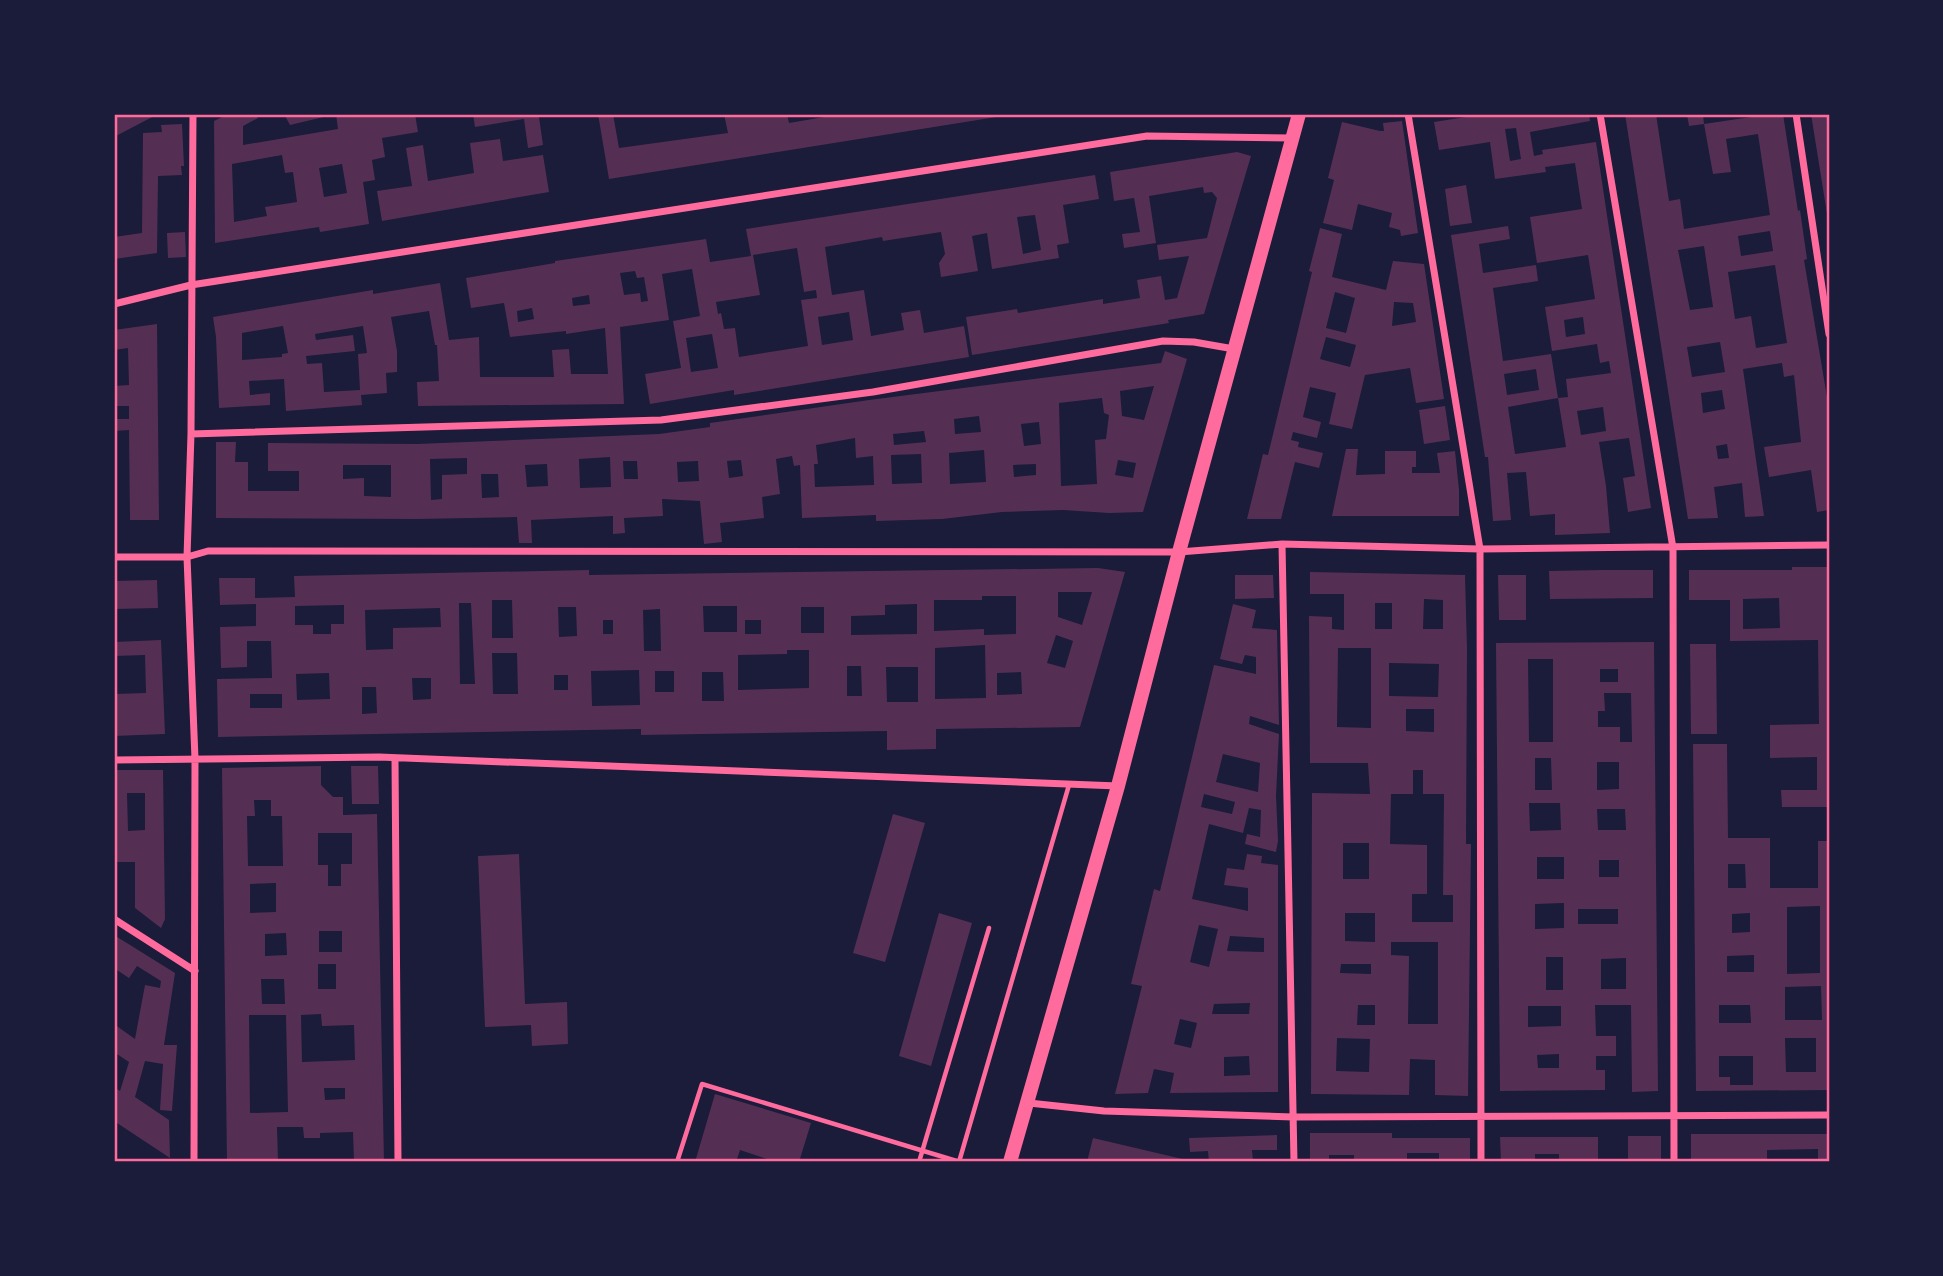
<svg xmlns="http://www.w3.org/2000/svg" width="1943" height="1276" viewBox="0 0 1943 1276" font-family="Raleway,sans-serif">
  <style>
    .building { fill: #542f53; fill-rule: evenodd }
    .lines { fill: none; stroke-linecap: round; stroke-linejoin: round }
    .service { stroke: #ff6b9d; stroke-width: 4.5 }
    .minor { stroke: #ff6b9d; stroke-width: 7 }
    .secondary { stroke: #ff6b9d; stroke-width: 14 }
    .neatline { fill: none; stroke: #ff6b9d; stroke-width: 2.5 }
  </style>
  <rect width="100%" height="100%" fill="#1b1b3a"/>
  <!-- building -->
  <path class="building" d="M114 114H158L114 137Z
    M228 114H255L258 118 243 126V145L338 129 336 114H369V117L386 114H415L418 132 382 138 385 157 372 160 375 180 363 182 369 224 320 232 319 227 215 243 214 121ZM282 155 285 173 293 172 297 202 265 207 267 216 234 222 232 164ZM342 164 347 193 324 197 319 168Z
    M284 114H332V115L290 125Z
    M473 114H548L539 117 543 145 528 148 524 119 475 127Z
    M598 114H613L619 148 728 133 724 114H787L789 123 824 117V114L1009 115 609 179Z
    M1485 114H1589L1590 121 1530 132 1534 156 1543 154 1542 150 1596 142 1651 508 1628 512 1623 478 1635 476 1629 438 1599 442 1606 486 1610 533 1555 535V514L1530 516 1526 472 1507 473 1511 520 1493 521 1488 457H1485L1451 235 1508 226 1510 239 1479 244 1483 273 1536 265 1538 281 1493 288 1503 361 1551 354 1558 398 1508 407 1515 454 1566 447 1558 398 1568 397 1566 379 1611 373 1609 361 1600 363 1597 344 1552 351 1545 307 1595 299 1588 255 1537 263 1530 217 1582 209 1575 163 1545 167 1546 172 1495 179 1490 142 1439 150 1434 122ZM1516 128 1521 159 1510 161 1505 129ZM1583 317 1585 334 1566 337 1564 320ZM1536 369 1539 390 1507 395 1504 374ZM1603 407 1606 431 1581 435 1577 411Z
    M1625 114H1656L1669 201 1680 199 1684 229 1770 215 1758 134 1726 139 1731 172 1713 174 1704 124 1689 126 1687 114H1703L1704 124 1758 116V114H1783L1798 211 1800 210 1807 259 1804 260 1829 409V510L1817 512 1811 470 1769 477 1764 447 1801 442 1794 375 1784 377 1782 363 1743 369 1764 516 1745 517 1742 483 1714 487 1718 518 1688 519ZM1770 231 1773 251 1741 256 1738 236ZM1704 246 1713 307 1690 310 1678 250ZM1775 265 1787 343 1756 348 1751 316 1735 319 1728 272ZM1720 342 1725 372 1692 377 1687 347ZM1722 390 1725 409 1703 413 1701 393ZM1727 444 1729 458 1718 459 1716 446Z
    M1811 114H1829V220H1828Z
    M1402 121 1418 233 1401 236 1400 230 1389 227 1392 213 1358 204 1352 230 1323 223 1334 180 1328 178 1342 122 1380 131H1384L1383 123Z
    M182 124 184 166H181L182 175 158 176 157 253 114 259V237L142 233 143 133 162 132 161 125Z
    M500 139 503 161 543 155 549 192 382 221 377 191 412 186 406 148 423 145 428 181 474 173 470 143Z
    M1237 152 1251 156 1204 314 1168 320 1169 323 972 355 966 317 1017 309 1018 313 1103 299V304L1140 298 1137 280 1161 276 1165 300 1177 298 1189 256 1159 260 1157 245 1207 238 1217 198 1212 192 1204 193 1203 187 1149 196 1156 243 1124 248 1122 234 1140 232 1134 198 1114 201 1110 172Z
    M1095 175 1099 199 1063 205 1069 243 1057 245 1059 258 992 269 987 233 972 236 978 271 941 277 939 263 945 254 941 232 883 241 882 237 825 247 832 295 864 290 871 336 904 330 901 313 920 310 924 333 964 326 969 357 734 395V390L650 404 645 374 681 368 673 321 700 316 692 269 662 274 669 320 620 327 624 404 418 406 417 382 439 381 437 345H435L429 311 391 317 397 351V372L386 373 387 393 361 395 362 405 286 411 284 379 249 381 250 395 270 393V405L219 408 216 337 213 317 373 290V294L440 283 449 340 479 337 480 377H554L552 350 569 349 571 374H608L605 328 566 334V331L510 337 504 303 471 308 466 278 555 263V261L706 239 710 262 751 256 746 229ZM1035 215 1041 250 1023 254 1017 217ZM797 248 804 292 816 290 817 298 801 300 808 346 739 357 735 328 724 329 721 313 718 314 716 302 760 295 753 255ZM635 271 637 278 644 277 648 301 641 302 640 293 624 295 620 273ZM589 295 590 304 573 306 572 298ZM532 308 534 319 518 322 517 311ZM849 312 853 340 822 345 818 317ZM283 326 288 353 282 354V357L242 360V333ZM363 326 367 353 358 354 360 390 324 392 322 363 307 364 306 356 355 351 353 335 316 340 315 334ZM712 334 718 368 691 372 686 338Z
    M1466 185 1472 223 1450 226 1445 189Z
    M1320 228 1342 234 1332 277 1386 290 1393 261 1424 264 1444 399 1416 403 1410 368 1365 375 1352 429 1329 424 1336 393 1310 387 1303 417 1321 422 1317 438 1293 432 1291 440 1299 442 1298 447 1323 453 1319 468 1295 462 1281 519H1247L1263 454 1268 455 1312 272 1309 271ZM1335 292 1355 298 1346 333 1326 328ZM1394 302 1413 303 1416 322 1392 326ZM1326 337 1356 345 1350 367 1320 359Z
    M185 232 186 257 168 258 167 233Z
    M157 324 159 520H130L129 430 114 431V419H129V406H114V386L129 385 128 348 114 350V330Z
    M1165 351 1187 359 1143 512 1109 513 1063 510 1002 512 942 519 876 521V515L802 518 800 465 794 466 792 456 776 459 780 494 762 497 764 518 720 523 722 542 704 544 700 501 662 499 663 516 624 518 625 533 613 534V516L531 520 532 543H519L517 517 417 519 216 518V442H236L235 462H248V491H299V471H268V443L417 444 659 434 710 427V423L869 400 1161 363ZM1154 386 1144 420 1122 416 1120 391ZM1102 398 1104 413 1109 415 1106 439 1095 440 1097 484 1061 486 1059 403ZM979 416 981 432 955 434 954 419ZM1039 422 1041 444 1024 446 1021 424ZM924 431 926 442 894 445 893 434ZM855 438 856 458 873 456 874 485 815 487 814 464H818L816 445ZM984 450 986 482 950 484 949 453ZM921 454 922 483 892 484 891 455ZM610 457 611 487 580 488 579 459ZM467 458V474L442 475V499L431 500 430 459ZM741 460 743 476 729 478 727 461ZM1118 460 1136 463 1133 478 1115 475ZM623 461H637L638 479H624ZM698 461 699 481 678 482 677 462ZM547 464 548 486 527 487 525 465ZM1036 464V475L1014 477 1013 465ZM343 465H391V497L364 496V478L343 479ZM481 474H498L499 497 482 498Z
    M1445 406 1450 440 1424 444 1419 410Z
    M1346 449H1358L1356 475 1385 474V451H1416V467H1412V473H1440L1437 453 1455 451 1459 490V516H1332Z
    M1792 567H1829V807H1782L1781 790H1817V757L1770 758V725L1819 724 1818 640 1730 641V600H1689V570H1792ZM1779 598 1780 628 1743 629V599Z
    M1098 568 1125 572 1080 727 936 729V749L887 750V731L641 735V729L218 737 217 679 272 678 271 641H247V667L221 668 220 627 256 626V604L220 605 219 578H255V598L295 597 294 576 589 570V575ZM1058 592H1092L1082 625 1058 617ZM982 596H1016V634L984 635V629L934 631V600H982ZM492 600H512L513 638H492ZM459 603H471L475 684H460ZM917 604V634L851 635V616L885 615V605ZM344 605V624H331V634H313V625H295V606ZM703 606H737V632H704ZM558 607H576L577 636 559 637ZM801 607H824V633H801ZM440 608 441 627 393 628V649L366 650 365 610ZM660 609 661 651H644L643 610ZM603 620H613V634H603ZM745 620H761V634H745ZM1056 635 1073 641 1065 668 1047 663ZM985 645 986 698 935 699V648ZM787 650H809V688L738 690V655L787 654ZM492 653H517L518 694H493ZM847 666H861L862 696H847ZM886 667H918V702H887ZM639 670 640 705 592 706 591 671ZM655 671H674V692H655ZM702 672H723L724 701H702ZM1021 672 1022 694 997 695V673ZM329 673 330 699 297 700 296 674ZM554 675H568V690H554ZM412 678H431V699L413 700ZM362 687H376L377 713 362 714ZM250 694H282V708H250Z
    M1603 570H1653V598L1550 599 1549 571Z
    M1310 572 1465 575 1467 649 1466 844H1471L1468 1096 1435 1095V1060L1410 1059 1409 1095 1311 1094 1312 793 1370 794 1368 763H1310L1309 616 1332 617V629L1344 630V594H1310ZM1424 599 1443 600V629H1423ZM1375 603H1392V629H1375ZM1338 648H1371V728L1337 727ZM1389 663 1439 664 1438 697 1389 696ZM1406 709H1434V732L1406 731ZM1413 770H1423V794H1444L1443 895H1453V922H1412V894H1427V845L1390 844 1391 794H1413ZM1343 843H1369V879H1343ZM1345 913H1375V942L1345 941ZM1391 942H1438V1024H1408L1409 956 1391 955ZM1341 964H1371V974L1340 973ZM1358 1005H1375V1025H1357ZM1337 1038 1370 1039 1369 1072 1336 1071Z
    M1235 575H1273L1274 598 1235 599Z
    M1498 575H1526V620H1499Z
    M157 580 158 608 114 609V581Z
    M1233 604 1256 610 1252 628 1277 630 1279 725 1250 716 1249 724 1279 734 1276 796 1278 841 1276 852 1245 844 1247 834 1260 837 1261 810 1249 808 1243 833 1209 824 1192 899 1248 911V888L1224 885 1227 868 1244 870 1247 854 1262 856 1261 863 1278 865V1092L1170 1093 1174 1073 1154 1069 1148 1093 1115 1094 1142 986 1131 984 1154 889 1160 891 1214 665 1256 674V657L1245 655 1242 664 1220 659ZM1223 754 1260 763 1258 792 1216 782ZM1204 794 1235 802 1232 814 1201 807ZM1199 925 1218 929 1209 967 1190 962ZM1230 936 1264 938V952L1227 951ZM1250 1003 1249 1014H1212L1214 1004ZM1180 1019 1197 1023 1191 1048 1174 1044ZM1249 1056 1250 1075 1224 1076V1057Z
    M161 640 165 734 114 736V694L146 693 145 655 114 656V642Z
    M1654 642 1658 1091 1632 1092 1631 1005H1595L1596 1036H1616V1056H1596V1070H1605V1090L1500 1091 1496 643ZM1528 659H1553V742H1529ZM1600 669H1618V682H1600ZM1604 693H1631L1632 742H1620V727H1598V711H1605ZM1535 758H1551L1552 790H1535ZM1597 762H1619V789L1597 790ZM1529 803H1560L1561 830 1530 831ZM1597 809H1625L1626 830H1598ZM1537 857H1564V879H1537ZM1599 860H1619V877H1599ZM1564 903V928L1535 929V904ZM1578 909H1618V924H1578ZM1546 957H1563V990H1546ZM1626 958V989H1601V959ZM1528 1006H1561V1026L1528 1027ZM1559 1054V1068H1538L1537 1055Z
    M1690 644H1716L1717 734H1691Z
    M1693 744H1727L1728 838H1770V888H1818V841H1829V1090L1696 1091ZM1728 864H1745L1746 888H1728ZM1820 906V973L1787 974V907ZM1750 913V932L1732 933V914ZM1754 955V972H1727V956ZM1821 986 1822 1020H1785V987ZM1719 1005H1750L1751 1023H1719ZM1785 1038H1816V1072H1786ZM1719 1056H1753V1085H1730V1077H1719Z
    M321 766V785L333 797H343V815L377 814 384 1162 354 1161 353 1132 320 1133V1138H304L303 1127H277L278 1162H227L222 768ZM254 800H271V816H282L283 866H248L247 816H255ZM318 833H352V864H341V886H328V865H318ZM276 883V912L250 913V884ZM319 931H342V952H319ZM286 933 287 955 265 956V934ZM318 964H336V989H318ZM261 979H284L285 1004H262ZM321 1014 322 1026 354 1025 355 1060 302 1062 301 1015ZM249 1015H286L288 1112 250 1113ZM324 1088H345V1099L325 1100Z
    M351 766H378L379 804H352Z
    M114 770H163L165 919 161 928 135 908V862H114ZM127 793H145V830L128 831Z
    M893 814 925 823 885 962 853 953Z
    M519 854 525 1004 567 1002 568 1044 532 1046 531 1025 485 1027 478 856Z
    M939 913 972 923 931 1066 899 1056Z
    M114 935 175 973 164 1045H177L172 1111 160 1110 163 1064 145 1061 135 1097 169 1120 170 1158 114 1121V1087L120 1091 129 1062 114 1052V1024L135 1039 145 985 160 988 161 981 137 966 129 978 114 968Z
    M715 1094 811 1123 799 1162H776L740 1150 736 1162H695Z
    M1310 1133H1392V1138H1470V1162H1439V1153H1407V1162H1354V1155H1329V1162H1310Z
    M1691 1134H1829V1162H1818V1149L1767 1150V1162H1691Z
    M1277 1135V1150H1252L1253 1162H1209L1208 1151 1190 1152 1189 1138Z
    M1628 1136H1661V1162H1628Z
    M1500 1137H1598V1162H1559V1154H1535V1162H1501Z
    M1093 1138 1191 1161V1162H1087Z"/>
  <g class="lines">
    <!-- service -->
    <path class="service" d="M677 1162 702 1084 960 1162
      M919 1162 989 928
      M959 1162 1069 785"/>
    <!-- minor -->
    <path class="minor" d="M193 114 191 434 187 557 195 759 194 1162
      M1408 114 1480 549 1481 1162
      M1600 114 1673 548 1674 1162
      M1796 114 1829 334
      M114 304 191 285 1147 136 1293 138
      M191 434 661 420 873 392 1163 341 1194 342 1234 349
      M1282 544 1294 1162
      M114 557H187L208 551 1179 552 1282 544 1480 549 1829 545
      M395 759 398 1162
      M114 760 379 757 1118 786
      M114 919 195 971
      M1029 1103 1104 1111 1293 1117 1829 1115"/>
    <!-- secondary -->
    <path class="secondary" d="M1010 1162 1118 786 1179 552 1299 114"/>
  </g>
  <!-- border -->
  <rect width="1943" height="1276" fill="none" stroke="#1b1b3a" stroke-width="231"/>
  <rect x="116" y="116" width="1712" height="1044" class="neatline"/>
</svg>
